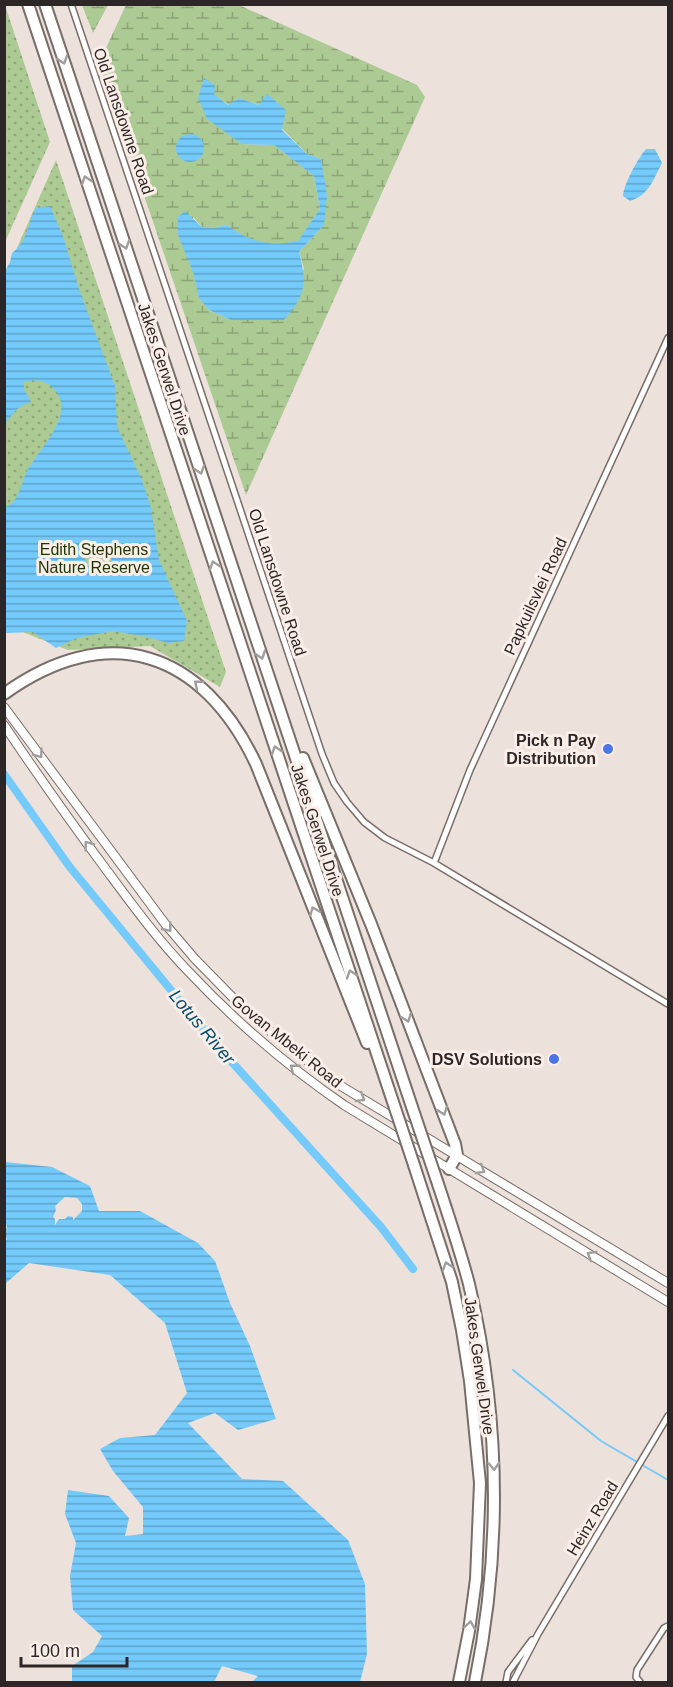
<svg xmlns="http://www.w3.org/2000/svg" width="673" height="1687" viewBox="0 0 673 1687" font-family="Arial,sans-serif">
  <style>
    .grass { fill: url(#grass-dots) }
    .wetland { fill: url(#wetland-marsh); fill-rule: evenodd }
    .water { fill: url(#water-rules); fill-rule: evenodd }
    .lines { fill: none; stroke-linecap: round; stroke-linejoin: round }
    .stream { stroke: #74cafb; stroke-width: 2 }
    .canal { stroke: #74cafb; stroke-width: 8 }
    .street-casing { stroke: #786d68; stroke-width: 8 }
    .secondary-casing { stroke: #786d68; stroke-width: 10 }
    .highway-casing { stroke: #786d68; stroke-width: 14 }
    .street { stroke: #fff; stroke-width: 5 }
    .secondary { stroke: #fff; stroke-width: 8 }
    .highway { stroke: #fff; stroke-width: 10 }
    .highway-bridge-casing { stroke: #786d68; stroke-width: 14; stroke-linecap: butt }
    .highway-bridge { stroke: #fff; stroke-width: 10 }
    .oneway { stroke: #a09e9d }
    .poi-dot { fill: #4c73e7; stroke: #fbeee9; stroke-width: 2 }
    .labels { text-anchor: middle; stroke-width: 6; stroke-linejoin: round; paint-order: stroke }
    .street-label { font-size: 16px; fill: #2c2726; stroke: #fbeee9 }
    .park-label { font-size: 16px; fill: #1e3600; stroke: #fbeee9 }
    .poi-label { font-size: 16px; font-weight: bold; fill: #2c2726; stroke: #fbeee9; text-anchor: end }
    .water-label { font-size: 18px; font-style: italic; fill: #054e6e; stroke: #fbeee9 }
  </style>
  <defs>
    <pattern id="grass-dots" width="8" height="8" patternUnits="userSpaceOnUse" patternTransform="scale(1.5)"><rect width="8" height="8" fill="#acca93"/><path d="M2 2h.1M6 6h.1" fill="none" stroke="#8ca478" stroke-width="1.8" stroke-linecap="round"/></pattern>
    <pattern id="wetland-marsh" width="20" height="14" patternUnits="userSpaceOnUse" patternTransform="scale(1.5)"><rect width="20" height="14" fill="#acca93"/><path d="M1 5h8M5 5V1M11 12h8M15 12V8" fill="none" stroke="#8ca478"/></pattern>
    <pattern id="water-rules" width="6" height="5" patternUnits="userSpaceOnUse" patternTransform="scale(1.5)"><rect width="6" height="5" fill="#74cafb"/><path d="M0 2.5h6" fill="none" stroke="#5fa4cb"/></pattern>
  </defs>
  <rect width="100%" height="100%" fill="#ede1dc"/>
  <!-- grass -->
  <path class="grass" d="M5 5 50 142 5 242H4Z
    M56 160 226 672 220 687 150 646 68 650 5 625V275Z"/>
  <!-- wetland -->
  <path class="wetland" d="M82 5H108L93 33Z
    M126 5H239L417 85 425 97 246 495 99 63ZM205 78 213 94 229 105 239 98 259 105 307 154 321 159 324 225 299 252 304 269 264 319 231 320 209 310 199 297 193 272V217L202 227 211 228 227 225C250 243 270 247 298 242L320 209 314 176 274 145 242 144Z"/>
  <!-- water -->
  <path class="water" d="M204 78 215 85 214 94 228 105 239 98 259 105 267 94 286 110 282 130 307 154 321 159 327 196 324 225 299 252C307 282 306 296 284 320H231L209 310 199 298 193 272 178 235V217L185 211 202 227 211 228 227 225C249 242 271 247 298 241L320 209 314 176 274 145 242 144 207 119 198 98Z
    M176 148a14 14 0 1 1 28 0a14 14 0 1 1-28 0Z
    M646 149H655L662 163C653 180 649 195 630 201L623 196C624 184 638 158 646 149Z
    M50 206 63 236 79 289 115 386 117 427 142 480 151 508 159 560 187 621 184 641 168 643 148 637 113 631 77 638 56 648 33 632 5 633V634V507C20 503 21 481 28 469 40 448 77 413 54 389 46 380 35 379 24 382V389L31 402C18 405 12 414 5 424V271L10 262 12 253C28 241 27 224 36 208ZM90 551H105L112 560 111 568 99 574 88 566 85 559Z
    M5 1162 52 1167 90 1186 99 1211H140L198 1243 215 1261 230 1303 250 1346 276 1419 238 1430 215 1413 188 1423 242 1479 283 1481 348 1540 365 1584 367 1654 360 1682H252L258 1676 222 1666 214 1682H72V1666L93 1652 102 1636 73 1610 70 1576 76 1543 65 1514 68 1490 109 1496 129 1518 125 1536 143 1534V1507L113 1471 100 1449 120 1438 155 1435 187 1393 165 1323 110 1275 29 1263 5 1284 4 1240H7L4 1231 7 1227 4 1218ZM65 1197 77 1198 82 1204V1211L73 1220V1217L68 1216 65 1219H59L55 1225V1219L53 1217 56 1210 55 1206Z"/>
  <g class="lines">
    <!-- stream -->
    <path class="stream" d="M513 1370 601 1441 668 1480"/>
    <!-- canal -->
    <path class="canal" d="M4 774 69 866 212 1040 381 1227 413 1269"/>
    <defs>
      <path id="street" d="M71 4 322 754 334 783 347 802 364 822 385 838 434 863 668 1004
        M434 863 470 770 668 338
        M506 1682 508 1672 532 1640
        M513 1682 538 1634 668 1416
        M640 1682 636 1677 637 1670 664 1628 668 1626"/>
      <path id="secondary" d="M4 707 166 925 195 959 243 1008 278 1038 336 1083 668 1283
        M4 725C37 774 70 821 105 868 131 903 157 939 188 971 235 1021 287 1066 344 1105L668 1302"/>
      <path id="highway" d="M28 4 389 1090
        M45 4 412 1107
        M4 694C108 619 203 651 256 764L367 1043
        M303 758 371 924 455 1144 457 1155 449 1169
        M414 1165 452 1282 462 1330 470 1381 480 1483 476 1579 469 1631 459 1682
        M438 1184C449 1217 460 1250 469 1284 500 1416 502 1550 475 1682"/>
    </defs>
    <!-- street casing -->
    <use href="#street" class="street-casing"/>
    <!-- secondary casing -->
    <use href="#secondary" class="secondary-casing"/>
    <!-- highway casing -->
    <use href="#highway" class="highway-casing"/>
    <!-- street -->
    <use href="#street" class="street"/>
    <!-- secondary -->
    <use href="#secondary" class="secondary"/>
    <!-- highway -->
    <use href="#highway" class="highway"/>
    <defs>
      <path id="highway-bridge" d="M389 1090 414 1165
        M412 1107 438 1184"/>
    </defs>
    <!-- highway-bridge casing -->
    <use href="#highway-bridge" class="highway-bridge-casing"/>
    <!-- highway-bridge -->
    <use href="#highway-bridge" class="highway-bridge"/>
  </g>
  <!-- one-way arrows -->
  <defs><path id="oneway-chevron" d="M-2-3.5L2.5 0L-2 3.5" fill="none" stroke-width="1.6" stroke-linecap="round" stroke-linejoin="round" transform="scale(1.5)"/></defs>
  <g class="oneway">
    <use href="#oneway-chevron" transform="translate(63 60) rotate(72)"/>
    <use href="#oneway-chevron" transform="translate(86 180) rotate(-108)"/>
    <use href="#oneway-chevron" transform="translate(125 245) rotate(72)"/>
    <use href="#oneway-chevron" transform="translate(200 470) rotate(72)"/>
    <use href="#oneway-chevron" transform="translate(214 565) rotate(-108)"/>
    <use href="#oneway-chevron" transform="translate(261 655) rotate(72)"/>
    <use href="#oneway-chevron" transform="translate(198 684) rotate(-141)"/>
    <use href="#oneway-chevron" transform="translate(276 750) rotate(-108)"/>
    <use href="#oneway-chevron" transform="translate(39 754) rotate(54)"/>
    <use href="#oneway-chevron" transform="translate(88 845) rotate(-126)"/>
    <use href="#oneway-chevron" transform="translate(314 911) rotate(-112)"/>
    <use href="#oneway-chevron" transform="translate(168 928) rotate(51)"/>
    <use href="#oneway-chevron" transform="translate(351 974) rotate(-108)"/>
    <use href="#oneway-chevron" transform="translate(407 1018) rotate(69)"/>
    <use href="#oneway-chevron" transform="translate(294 1068) rotate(-142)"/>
    <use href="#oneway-chevron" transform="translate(361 1098) rotate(32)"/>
    <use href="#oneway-chevron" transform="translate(443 1111) rotate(70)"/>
    <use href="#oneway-chevron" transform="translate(481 1170) rotate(31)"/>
    <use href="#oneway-chevron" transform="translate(591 1255) rotate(-149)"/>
    <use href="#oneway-chevron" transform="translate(447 1266) rotate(-107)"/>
    <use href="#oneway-chevron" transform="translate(494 1466) rotate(87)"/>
    <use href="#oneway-chevron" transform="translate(470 1625) rotate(-82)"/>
  </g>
  <!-- markers -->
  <g class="poi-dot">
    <circle cx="608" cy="749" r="6"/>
    <circle cx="554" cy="1059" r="6"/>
  </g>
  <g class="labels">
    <!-- street labels -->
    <g class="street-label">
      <text transform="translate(124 121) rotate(71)" y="6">Old Lansdowne Road</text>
      <text transform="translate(165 369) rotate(72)" y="6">Jakes Gerwel Drive</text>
      <text transform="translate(278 582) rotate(72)" y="6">Old Lansdowne Road</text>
      <text transform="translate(535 596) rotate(-65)" y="6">Papkuilsvlei Road</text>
      <text transform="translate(318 830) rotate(72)" y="6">Jakes Gerwel Drive</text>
      <text transform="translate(287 1041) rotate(39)" y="6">Govan Mbeki Road</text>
      <text transform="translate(480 1366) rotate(82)" y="6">Jakes Gerwel Drive</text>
      <text transform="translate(592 1518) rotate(-59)" y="6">Heinz Road</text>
    </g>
    <!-- park labels -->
    <g class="park-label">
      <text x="94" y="555">Edith Stephens<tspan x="94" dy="18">Nature Reserve</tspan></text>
    </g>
    <!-- poi labels -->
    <g class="poi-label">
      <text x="596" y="746">Pick n Pay<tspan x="596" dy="18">Distribution</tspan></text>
      <text x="542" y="1065">DSV Solutions</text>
    </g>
    <!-- water labels -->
    <g class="water-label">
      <text transform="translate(202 1027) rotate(50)" y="6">Lotus River</text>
    </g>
  </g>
  <!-- border -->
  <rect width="673" height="1687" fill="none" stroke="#2c2726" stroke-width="12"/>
  <!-- scale -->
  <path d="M21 1657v9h106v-9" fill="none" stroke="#2c2726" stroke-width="3"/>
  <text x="30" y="1657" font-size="18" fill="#2c2726" stroke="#fbeee9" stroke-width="4.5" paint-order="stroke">100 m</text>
</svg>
